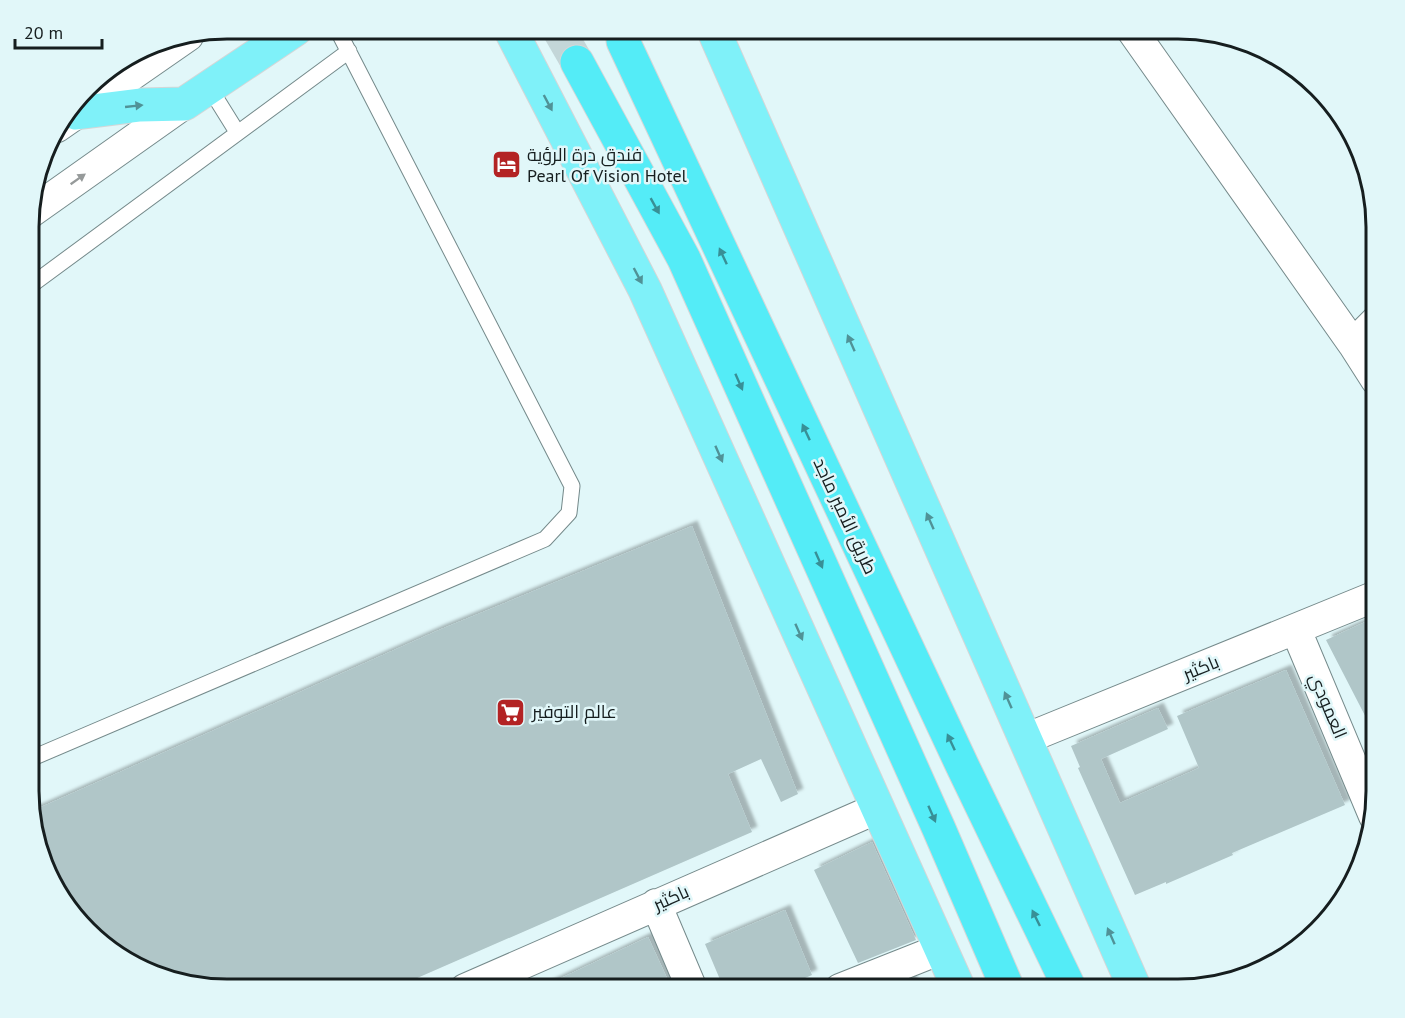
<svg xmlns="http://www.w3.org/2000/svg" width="1405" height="1018" viewBox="0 0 1405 1018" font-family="'PT Sans',Cairo,sans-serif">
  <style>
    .building { fill: #b0c6c8; filter: url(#shadow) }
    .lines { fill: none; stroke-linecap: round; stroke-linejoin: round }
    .trunk-tunnel { stroke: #c3d6d8; stroke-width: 33; stroke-dasharray: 33 16; stroke-linecap: butt }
    .service-casing { stroke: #758a8b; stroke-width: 17 }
    .minor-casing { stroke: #758a8b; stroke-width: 32 }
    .secondary-casing { stroke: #758a8b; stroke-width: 35 }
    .primary-casing { stroke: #d5d6d7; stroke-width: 35 }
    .trunk-casing { stroke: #d5d6d7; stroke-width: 35 }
    .service { stroke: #fff; stroke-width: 15 }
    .minor { stroke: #fff; stroke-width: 30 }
    .secondary { stroke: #fff; stroke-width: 33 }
    .primary { stroke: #7ff1f9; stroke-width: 33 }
    .trunk { stroke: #54ecf7; stroke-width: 33 }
    .oneway { fill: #509297 }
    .oneway2 { fill: #969a9a }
    .oneway3 { fill: #388f96 }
    .labels { text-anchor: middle; stroke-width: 5; stroke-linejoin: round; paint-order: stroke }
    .poi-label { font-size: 18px; fill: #161e1f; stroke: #e1f7f9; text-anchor: start }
    .street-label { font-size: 18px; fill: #161e1f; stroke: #e1f7f9 }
    .rim { fill: none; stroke: #161e1f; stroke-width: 3 }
  </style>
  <defs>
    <filter id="shadow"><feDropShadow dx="5.5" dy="-5.5" stdDeviation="1.5" flood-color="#0004"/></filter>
  </defs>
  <rect width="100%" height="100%" fill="#e1f7f9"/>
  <!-- building -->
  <path class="building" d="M692 526 798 794 781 802 761 759 728 774 752 832 392 989H214L163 979 106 948 55 890 30 812 439 630Z
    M1376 617V737L1326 640Z
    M1286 670 1345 805 1232 853 1233 855 1166 884V882L1135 895 1078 768 1080 767 1071 746 1158 708 1168 729 1101 759 1120 803 1199 768 1177 716Z
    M872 842 916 940 858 963 814 870Z
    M785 910 812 975 779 989H724L705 944Z
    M648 937 672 989H538Z
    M910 980 915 989H886Z"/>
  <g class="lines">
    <!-- trunk-tunnel -->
    <path class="trunk-tunnel" d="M558 29 577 62"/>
    <defs>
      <path id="service" d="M209 87 237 132
        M30 286 349 51
        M30 759 545 539 569 513 572 486 337 29"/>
      <path id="minor" d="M1131 29 1353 344 1376 380
        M30 213 184 104
        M1353 344 1376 321
        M1296 630 1374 816
        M1025 739 1376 596
        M656 904 692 989
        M465 989 878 808
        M840 989 941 949"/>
      <path id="secondary" d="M56 126 187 35"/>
      <path id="primary" d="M510 29 645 290 959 989
        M713 29 1135 989
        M76 113 140 105 184 104 296 29"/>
      <path id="trunk" d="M623 41 962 765 1070 989
        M577 62 684 259 939 829 1008 989"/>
    </defs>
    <!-- service casing -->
    <use href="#service" class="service-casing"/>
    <!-- minor casing -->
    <use href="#minor" class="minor-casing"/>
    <!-- secondary casing -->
    <use href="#secondary" class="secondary-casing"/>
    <!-- primary casing -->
    <use href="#primary" class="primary-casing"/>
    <!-- trunk casing -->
    <use href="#trunk" class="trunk-casing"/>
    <!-- service -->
    <use href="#service" class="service"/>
    <!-- minor -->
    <use href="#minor" class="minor"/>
    <!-- secondary -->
    <use href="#secondary" class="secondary"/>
    <!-- primary -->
    <use href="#primary" class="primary"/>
    <!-- trunk -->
    <use href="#trunk" class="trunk"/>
  </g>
  <!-- one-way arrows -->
  <defs><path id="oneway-solid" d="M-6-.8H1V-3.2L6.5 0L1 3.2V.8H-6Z" transform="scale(1.5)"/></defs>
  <g class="oneway">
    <use href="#oneway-solid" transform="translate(548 103) rotate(62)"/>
    <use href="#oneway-solid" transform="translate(134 106) rotate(-6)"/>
    <use href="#oneway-solid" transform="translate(638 276) rotate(62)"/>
    <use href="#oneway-solid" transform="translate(851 343) rotate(-114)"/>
    <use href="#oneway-solid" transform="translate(719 454) rotate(66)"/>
    <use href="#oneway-solid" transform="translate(930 521) rotate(-114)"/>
    <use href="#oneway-solid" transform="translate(799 632) rotate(66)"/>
    <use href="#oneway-solid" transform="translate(1008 700) rotate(-114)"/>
    <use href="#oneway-solid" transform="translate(1111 936) rotate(-114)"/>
  </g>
  <use class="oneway2" href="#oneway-solid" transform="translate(78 179) rotate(-35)"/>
  <g class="oneway3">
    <use href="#oneway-solid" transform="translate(655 206) rotate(61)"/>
    <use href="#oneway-solid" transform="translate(723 256) rotate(-115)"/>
    <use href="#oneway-solid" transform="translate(739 382) rotate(66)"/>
    <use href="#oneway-solid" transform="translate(806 432) rotate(-115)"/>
    <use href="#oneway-solid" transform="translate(819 560) rotate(66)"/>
    <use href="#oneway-solid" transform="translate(951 742) rotate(-115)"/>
    <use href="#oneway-solid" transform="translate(932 814) rotate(66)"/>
    <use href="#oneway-solid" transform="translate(1036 918) rotate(-116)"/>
  </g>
  <!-- icons -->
  <defs>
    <symbol id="hotel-square" viewBox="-11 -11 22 22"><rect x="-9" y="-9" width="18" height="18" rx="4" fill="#b32324" stroke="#e1f7f9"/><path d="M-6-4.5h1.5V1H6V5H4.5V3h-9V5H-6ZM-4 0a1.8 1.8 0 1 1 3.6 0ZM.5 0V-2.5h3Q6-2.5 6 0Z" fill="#fff"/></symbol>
    <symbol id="supermarket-square" viewBox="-11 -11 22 22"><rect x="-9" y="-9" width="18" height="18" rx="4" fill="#b32324" stroke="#e1f7f9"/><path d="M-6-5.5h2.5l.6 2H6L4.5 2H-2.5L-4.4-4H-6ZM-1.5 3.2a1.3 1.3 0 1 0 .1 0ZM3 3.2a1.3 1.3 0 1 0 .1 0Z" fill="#fff"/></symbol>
  </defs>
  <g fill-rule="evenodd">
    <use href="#hotel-square" x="490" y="148" width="33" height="33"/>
    <use href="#supermarket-square" x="494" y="696" width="33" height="33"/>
  </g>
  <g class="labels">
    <!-- poi labels -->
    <g class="poi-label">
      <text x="527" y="161">فندق درة الرؤية<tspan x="527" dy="21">Pearl Of Vision Hotel</tspan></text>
      <text x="532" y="718">عالم التوفير</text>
    </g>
    <!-- street labels -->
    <g class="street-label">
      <text transform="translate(845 516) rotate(65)" y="6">طريق الأمير ماجد</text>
      <text transform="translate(1201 668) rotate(-22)" y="6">باكثير</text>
      <text transform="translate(1328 706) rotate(67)" y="6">العمودي</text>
      <text transform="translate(671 898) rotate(-24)" y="6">باكثير</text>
    </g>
  </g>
  <!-- crop -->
  <path d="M0 0H1405V1018H0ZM227 39H1178A188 188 0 0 1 1366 227V791A188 188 0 0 1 1178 979H227A188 188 0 0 1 39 791V227A188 188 0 0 1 227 39Z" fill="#e1f7f9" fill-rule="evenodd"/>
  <path class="rim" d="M227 39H1178A188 188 0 0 1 1366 227V791A188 188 0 0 1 1178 979H227A188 188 0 0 1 39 791V227A188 188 0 0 1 227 39Z"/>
  <!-- scale -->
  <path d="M15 39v9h87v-9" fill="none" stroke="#161e1f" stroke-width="3"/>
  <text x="24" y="39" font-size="18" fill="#161e1f" stroke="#e1f7f9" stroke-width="4.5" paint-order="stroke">20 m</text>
</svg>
